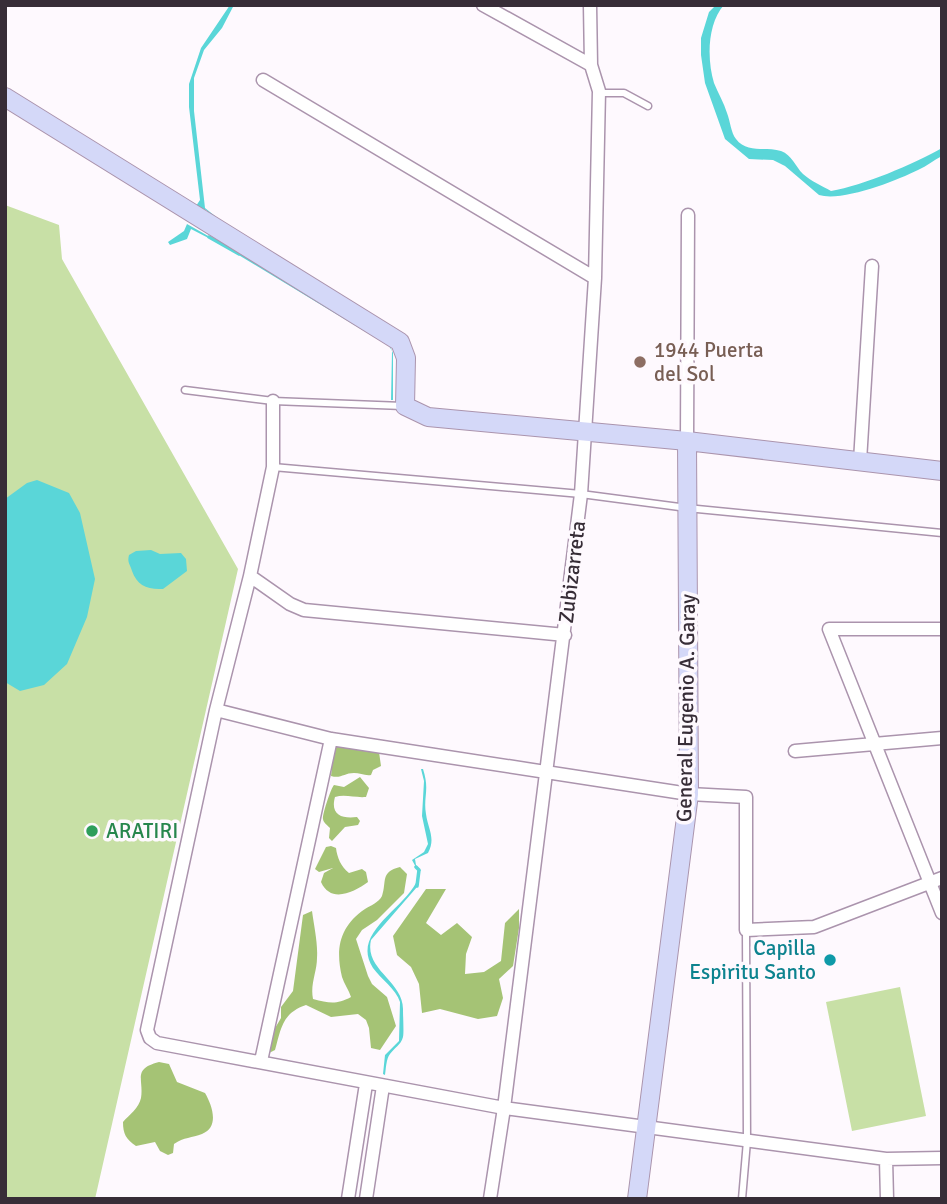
<svg xmlns="http://www.w3.org/2000/svg" width="947" height="1204" viewBox="0 0 947 1204" font-family="Signika,sans-serif">
  <style>
    .green { fill: #c8e0a6 }
    .forest { fill: #a5c375 }
    .water { fill: #5ad6d8 }
    .lines { fill: none; stroke-linecap: round; stroke-linejoin: round }
    .stream { stroke: #5ad6d8; stroke-width: 3.5 }
    .lane-casing { stroke: #ab94ad; stroke-width: 9 }
    .street-casing { stroke: #ab94ad; stroke-width: 15 }
    .secondary-casing { stroke: #ab94ad; stroke-width: 20 }
    .lane { stroke: #fff; stroke-width: 6 }
    .street { stroke: #fff; stroke-width: 12 }
    .secondary { stroke: #d4d8f8; stroke-width: 18 }
    .education-dot { fill: #8d6e63; stroke: #fef9fe; stroke-width: 2.5 }
    .leisure-dot { fill: #2e9e5b; stroke: #fef9fe; stroke-width: 2.5 }
    .culture-dot { fill: #0f9aa8; stroke: #fef9fe; stroke-width: 2.5 }
    .labels { text-anchor: middle; stroke-width: 7; stroke-linejoin: round; paint-order: stroke }
    .education-label { font-size: 21px; fill: #785e54; stroke: #fef9fe; text-anchor: start }
    .street-label { font-size: 21px; fill: #372d37; stroke: #fef9fe }
    .leisure-label { font-size: 21px; fill: #27864d; stroke: #fef9fe; text-anchor: start }
    .culture-label { font-size: 21px; fill: #0d838f; stroke: #fef9fe; text-anchor: end }
  </style>
  <rect width="100%" height="100%" fill="#fef9fe"/>
  <!-- green -->
  <path class="green" d="M5 205 59 225 62 259 238 569 95 1199H5Z
    M900 987 926 1116 852 1131 826 1002Z"/>
  <!-- forest -->
  <path class="forest" d="M339 745 351 749 362 745 379 752 381 766 373 770 371 775C365 776 360 773 354 773 344 773 341 779 331 776L334 748Z
    M360 777 369 788 366 797C355 798 345 794 335 797 330 815 342 819 357 817L360 821 358 825 345 827 332 841 329 838 330 828C328 826 323 822 323 819 322 815 331 788 334 785L344 787Z
    M331 846 336 848C337 857 341 867 349 873L362 869 366 872 368 882C354 892 331 904 321 882L324 873 333 868 319 872 315 869 326 847Z
    M400 867 407 874 404 893 377 920 362 930 356 939 368 976 372 984 387 997 396 1026 380 1050 371 1048 369 1028 366 1020 358 1014 331 1017 306 1005C282 1013 281 1029 275 1050L267 1054 271 1035 281 1018V1007L293 991 303 915 312 911C314 926 318 943 317 958 317 972 310 984 313 999 329 1003 336 1005 351 997 349 990 344 984 342 977 335 948 340 926 365 909 370 906 379 902 382 896 387 881 380 872 400 867Z
    M426 889H446L426 923 441 935 457 923 472 937 466 954 465 974 484 972 501 961 505 923 519 909V928L513 966 499 979 503 998 497 1016 478 1019 440 1009 422 1013 419 984 411 967 397 955 393 936Z
    M159 1062 169 1064 177 1082 205 1093C212 1105 220 1127 202 1134 192 1138 184 1137 174 1144L173 1153 168 1155 160 1151 155 1142 136 1146C126 1139 123 1134 123 1122 129 1115 139 1108 141 1098 144 1079 132 1069 159 1062Z"/>
  <!-- water -->
  <path class="water" d="M230 5H234L222 28 204 50 194 78V111L205 208 241 237 206 210 196 206 200 200 189 107V84L201 48Z
    M716 5H724C707 24 707 60 714 83 718 93 724 103 727 113 730 120 731 133 736 139 747 154 766 146 781 151 792 155 795 166 803 174 811 181 822 186 831 191 864 185 912 165 942 148V156C934 160 927 166 918 170 896 181 842 202 819 195L785 166 773 160 749 159 725 139 705 83 701 55V38L709 12Z
    M187 224 249 259 389 344 393 353V400H391L392 351 389 346 222 245 191 229 187 239 170 245 168 242 184 231Z
    M37 480 69 493 80 513 95 579 87 617 67 664 44 685 20 691 5 682V499L27 483Z
    M151 550 160 554 181 553 186 559 187 571 163 589C147 590 137 585 132 571 130 564 127 563 129 555L136 551Z
    M421 769H423C430 790 423 797 426 814 428 829 436 838 428 853L415 859 416 865 421 871H418L412 860 424 852 428 844 422 816 424 781Z
    M416 883 419 884 417 887 371 940C364 970 404 981 403 1010 403 1016 404 1033 403 1037 401 1045 394 1048 390 1054 386 1059 386 1069 385 1075L383 1074 385 1055 399 1041 400 1002C396 989 381 979 373 968 351 934 401 911 416 883Z"/>
  <g class="lines">
    <!-- stream -->
    <path class="stream" d="M209 237 239 254
      M416 867 419 870 417 886"/>
    <defs>
      <path id="lane" d="M599 93H624L648 106
        M185 390 273 401 403 406
        M273 467 581 494 687 508 942 533
        M742 1199 747 1141 746 930"/>
      <path id="street" d="M483 5 591 65 599 91 595 278 581 494 504 1108 490 1199
        M590 5 591 65
        M263 80 595 278
        M273 401V467L250 576 216 710 147 1030 150 1038 157 1043 504 1108 886 1159 942 1158
        M687 441 688 215
        M860 461 872 266
        M250 576 290 604 304 610 565 635
        M942 629H829L942 913
        M216 710 331 739 689 794 746 797V930L814 927 942 878
        M795 751 942 738
        M261 1061 331 739
        M886 1159 887 1199
        M348 1199 366 1084
        M366 1199 383 1086"/>
      <path id="secondary" d="M5 97 400 342 406 358 405 406 428 417 687 441 942 471
        M637 1199 689 794 687 441"/>
    </defs>
    <!-- lane casing -->
    <use href="#lane" class="lane-casing"/>
    <!-- street casing -->
    <use href="#street" class="street-casing"/>
    <!-- secondary casing -->
    <use href="#secondary" class="secondary-casing"/>
    <!-- lane -->
    <use href="#lane" class="lane"/>
    <!-- street -->
    <use href="#street" class="street"/>
    <!-- secondary -->
    <use href="#secondary" class="secondary"/>
  </g>
  <!-- markers -->
  <circle class="education-dot" cx="640" cy="362" r="7"/>
  <circle class="leisure-dot" cx="92" cy="831" r="7"/>
  <circle class="culture-dot" cx="830" cy="960" r="7"/>
  <g class="labels">
    <!-- education labels -->
    <g class="education-label">
      <text x="654" y="357">1944 Puerta<tspan x="654" dy="24">del Sol</tspan></text>
    </g>
    <!-- street labels -->
    <g class="street-label">
      <text transform="translate(572 572) rotate(-83)" y="7">Zubizarreta</text>
      <text transform="translate(686 708) rotate(-89)" y="7">General Eugenio A. Garay</text>
    </g>
    <!-- leisure labels -->
    <g class="leisure-label">
      <text x="106" y="838">ARATIRI</text>
    </g>
    <!-- culture labels -->
    <g class="culture-label">
      <text x="816" y="955">Capilla<tspan x="816" dy="24">Espiritu Santo</tspan></text>
    </g>
  </g>
  <!-- border -->
  <rect width="947" height="1204" fill="none" stroke="#372d37" stroke-width="14"/>
</svg>
